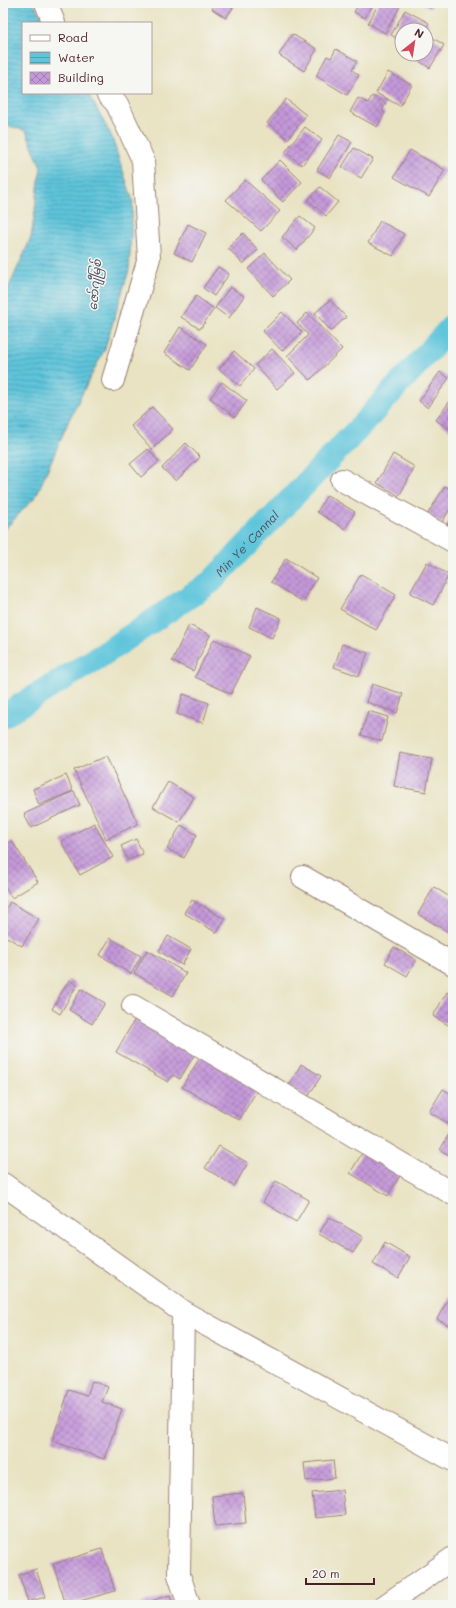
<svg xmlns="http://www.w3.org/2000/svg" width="456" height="1608" viewBox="0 0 456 1608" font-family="Mali,'Noto Sans Myanmar',sans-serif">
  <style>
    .water { fill: url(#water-rules); stroke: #547283 }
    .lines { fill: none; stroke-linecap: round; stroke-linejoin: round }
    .canal { stroke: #5ec5db; stroke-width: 24 }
    .building { fill: url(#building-cross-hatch) }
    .minor-casing { stroke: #9a8177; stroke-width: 24 }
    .minor { stroke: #fff; stroke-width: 22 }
    .labels { text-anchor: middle; stroke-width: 3; stroke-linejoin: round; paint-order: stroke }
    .water-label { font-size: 12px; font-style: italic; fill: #505160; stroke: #f6f6f2 }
  </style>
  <defs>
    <pattern id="water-rules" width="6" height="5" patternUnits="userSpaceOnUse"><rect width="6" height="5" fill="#5ec5db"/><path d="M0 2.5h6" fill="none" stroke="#509fb2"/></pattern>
    <pattern id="building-cross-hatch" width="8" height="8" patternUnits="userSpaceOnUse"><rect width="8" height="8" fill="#c499d9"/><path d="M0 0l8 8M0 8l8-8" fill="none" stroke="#a17cb0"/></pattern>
  </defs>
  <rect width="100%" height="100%" fill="#f6f6f2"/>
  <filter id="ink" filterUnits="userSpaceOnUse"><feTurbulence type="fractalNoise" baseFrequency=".025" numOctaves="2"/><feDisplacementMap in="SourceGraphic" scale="8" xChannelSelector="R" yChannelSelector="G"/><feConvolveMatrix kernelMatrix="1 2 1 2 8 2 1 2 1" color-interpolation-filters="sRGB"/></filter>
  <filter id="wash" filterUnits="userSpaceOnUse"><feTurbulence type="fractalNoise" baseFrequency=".012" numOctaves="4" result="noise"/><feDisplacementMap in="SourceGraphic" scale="16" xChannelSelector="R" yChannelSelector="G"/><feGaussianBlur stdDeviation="0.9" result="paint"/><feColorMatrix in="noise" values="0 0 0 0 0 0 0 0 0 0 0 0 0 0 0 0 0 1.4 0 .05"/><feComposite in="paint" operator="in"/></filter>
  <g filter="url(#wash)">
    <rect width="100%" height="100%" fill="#e9e3c3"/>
    <!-- water -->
    <path class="water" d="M3 3H33L46 23H23V93H88L111 135 133 201 129 270 105 348 69 420 36 496 3 531V300L31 238 41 167 26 131 3 124Z"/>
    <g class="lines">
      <!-- canal -->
      <path class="canal" id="s1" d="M3 716 99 657 211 582 357 430 453 325"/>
    </g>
    <g id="blocks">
      <!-- building -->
      <path class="building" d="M216 3H236L226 18 212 9Z
        M359 3H374L365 18 354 12Z
        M379 3H402L385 33 368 23Z
        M421 3H433L430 8Z
        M405 10 429 23 425 30H402V41L391 35Z
        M292 34 317 49 304 71 279 55Z
        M430 36 444 45 430 68 416 59 418 54H426V42Z
        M336 49 357 61 352 70 359 75 347 95 316 76 327 56 331 58Z
        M388 72 412 85 400 106 376 93Z
        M372 96 386 103 382 111 385 113 377 127 350 112 358 98 368 103Z
        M286 99 306 115 288 139 267 123Z
        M305 127 322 140 302 165 285 152Z
        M339 135 352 142 330 178 317 170Z
        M354 148 373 159 361 178 342 167Z
        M410 150 445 170 429 197 394 177Z
        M280 160 302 182 283 202 261 180Z
        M245 180 280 211 261 231 226 200Z
        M320 187 338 202 326 216 308 200Z
        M300 216 315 228 297 250 282 237Z
        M380 221 404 234 393 256 368 243Z
        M188 224 206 233 192 262 174 253Z
        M243 233 258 250 243 264 228 248Z
        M265 253 290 280 273 296 248 269Z
        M218 267 229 274 214 296 203 288Z
        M230 287 244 296 229 318 215 308Z
        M196 296 214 309 200 329 181 317Z
        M330 300 346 317 331 331 315 313Z
        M282 312 302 332 282 351 263 331Z
        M307 313 342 349 310 380 287 356 308 335 297 323Z
        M180 327 207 344 190 370 164 353Z
        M272 349 295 373 277 389 255 365Z
        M234 351 254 369 240 386 219 369Z
        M453 363V372L449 369Z
        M440 372 449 378 428 408 419 401Z
        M222 382 247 401 235 417 210 398Z
        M450 401 453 403V432L436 420Z
        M152 407 173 429 152 449 131 426Z
        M186 443 200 457 176 481 162 468Z
        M148 449 159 462 141 477 130 464Z
        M393 454 415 467 399 496 377 483Z
        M445 486 453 490V504L441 524 427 515Z
        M327 495 355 512 345 529 317 512Z
        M453 515V533L445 528Z
        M286 558 317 578 303 602 271 582Z
        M427 562 449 575 433 605 410 593Z
        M361 574 396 595 376 630 340 609Z
        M257 607 281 618 272 638 249 627Z
        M189 625 210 635 193 671 172 661Z
        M214 639 250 656 231 694 195 677Z
        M342 644 368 653 359 676 334 667Z
        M372 684 403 694 397 713 366 702Z
        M183 694 209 703 203 723 177 714Z
        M368 711 388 717 382 741 361 735Z
        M400 753 432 759 426 792 394 786Z
        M106 756 138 824 106 839 74 770Z
        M66 775 73 791 39 805 33 789Z
        M168 782 194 797 179 822 153 807Z
        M74 791 80 805 31 828 24 814Z
        M94 823 113 857 80 875 61 841Z
        M181 825 197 835 184 858 167 849Z
        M136 839 143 854 128 860 121 846Z
        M12 841 38 882 12 898 3 884V846Z
        M434 887 453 899V935L418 914Z
        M192 900 225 919 217 933 184 913Z
        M10 902 39 919 22 946 3 935V914Z
        M168 936 191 949 182 965 159 951Z
        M110 938 141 956 131 974 100 955Z
        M394 947 416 960 407 976 385 963Z
        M147 950 186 973 173 996 134 973Z
        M69 980 77 985 60 1014 52 1009Z
        M81 989 105 1003 92 1024 69 1010Z
        M447 992 453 996V1028L433 1016Z
        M139 1012 199 1047 180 1079 173 1075 168 1082 116 1052Z
        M204 1051 261 1084 239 1120 182 1087Z
        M301 1064 321 1076 308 1097 289 1086Z
        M443 1089 453 1095V1126L429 1112Z
        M453 1127V1157L440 1150Z
        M367 1145 405 1167 388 1196 350 1173Z
        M219 1146 248 1163 234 1186 205 1168Z
        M276 1181 309 1200 296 1222 263 1202Z
        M329 1217 363 1237 353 1253 319 1234Z
        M385 1242 410 1257 398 1278 373 1264Z
        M453 1291V1328L437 1319Z
        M92 1381 108 1387 102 1402 122 1409 104 1459 52 1441 69 1390 87 1396Z
        M333 1460 335 1478 306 1481 304 1463Z
        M342 1490 345 1515 315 1518 312 1493Z
        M243 1493 246 1523 215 1526 212 1496Z
        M102 1549 115 1591 66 1605 53 1564Z
        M36 1569 45 1597 28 1602 19 1575Z
        M170 1595 173 1605H138Z"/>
    </g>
  </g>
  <g filter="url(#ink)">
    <use href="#blocks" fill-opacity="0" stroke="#9a8177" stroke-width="1"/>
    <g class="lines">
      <defs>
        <path id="minor" d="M46 3 54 23
          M107 93 117 104 143 160 149 258 113 380
          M342 480 453 541
          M303 877 453 964
          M133 1006 453 1194
          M3 1184 183 1312 453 1460
          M183 1312 179 1575 189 1605
          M386 1605 453 1558"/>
      </defs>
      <!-- minor casing -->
      <use href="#minor" class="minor-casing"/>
      <!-- minor -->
      <use href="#minor" class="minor"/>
    </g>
  </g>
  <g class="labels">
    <!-- water labels -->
    <g class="water-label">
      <text transform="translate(95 285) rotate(-85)" y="4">ဇော်ဂျီမြစ်</text>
      <text dy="4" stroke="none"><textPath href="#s1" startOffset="300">Min Ye' Cannal</textPath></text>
    </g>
  </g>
  <!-- margin -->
  <rect width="456" height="1608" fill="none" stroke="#f6f6f2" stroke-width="16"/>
  <!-- legend -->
  <rect x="22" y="22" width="130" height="72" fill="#f6f6f2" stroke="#b1a0a2"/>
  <rect x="30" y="35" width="20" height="6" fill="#ffffff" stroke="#b1a0a2"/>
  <text x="58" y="42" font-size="12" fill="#4a1f2b">Road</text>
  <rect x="30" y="52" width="20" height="12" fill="url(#water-rules)" stroke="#b1a0a2"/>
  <text x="58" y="62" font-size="12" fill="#4a1f2b">Water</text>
  <rect x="30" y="72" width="20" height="12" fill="url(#building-cross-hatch)" stroke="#b1a0a2"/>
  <text x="58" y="82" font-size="12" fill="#4a1f2b">Building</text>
  <!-- north arrow -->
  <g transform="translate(414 42) rotate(30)"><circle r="19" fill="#f6f6f2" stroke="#b1a0a2"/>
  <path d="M0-3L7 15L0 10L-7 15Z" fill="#d1495b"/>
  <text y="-6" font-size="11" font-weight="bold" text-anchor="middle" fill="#4a1f2b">N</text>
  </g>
  <!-- scale -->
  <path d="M306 1578v6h68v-6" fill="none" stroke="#4a1f2b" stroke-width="2"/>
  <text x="312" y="1578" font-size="12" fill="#4a1f2b" stroke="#f6f6f2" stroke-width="3" paint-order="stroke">20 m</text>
</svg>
